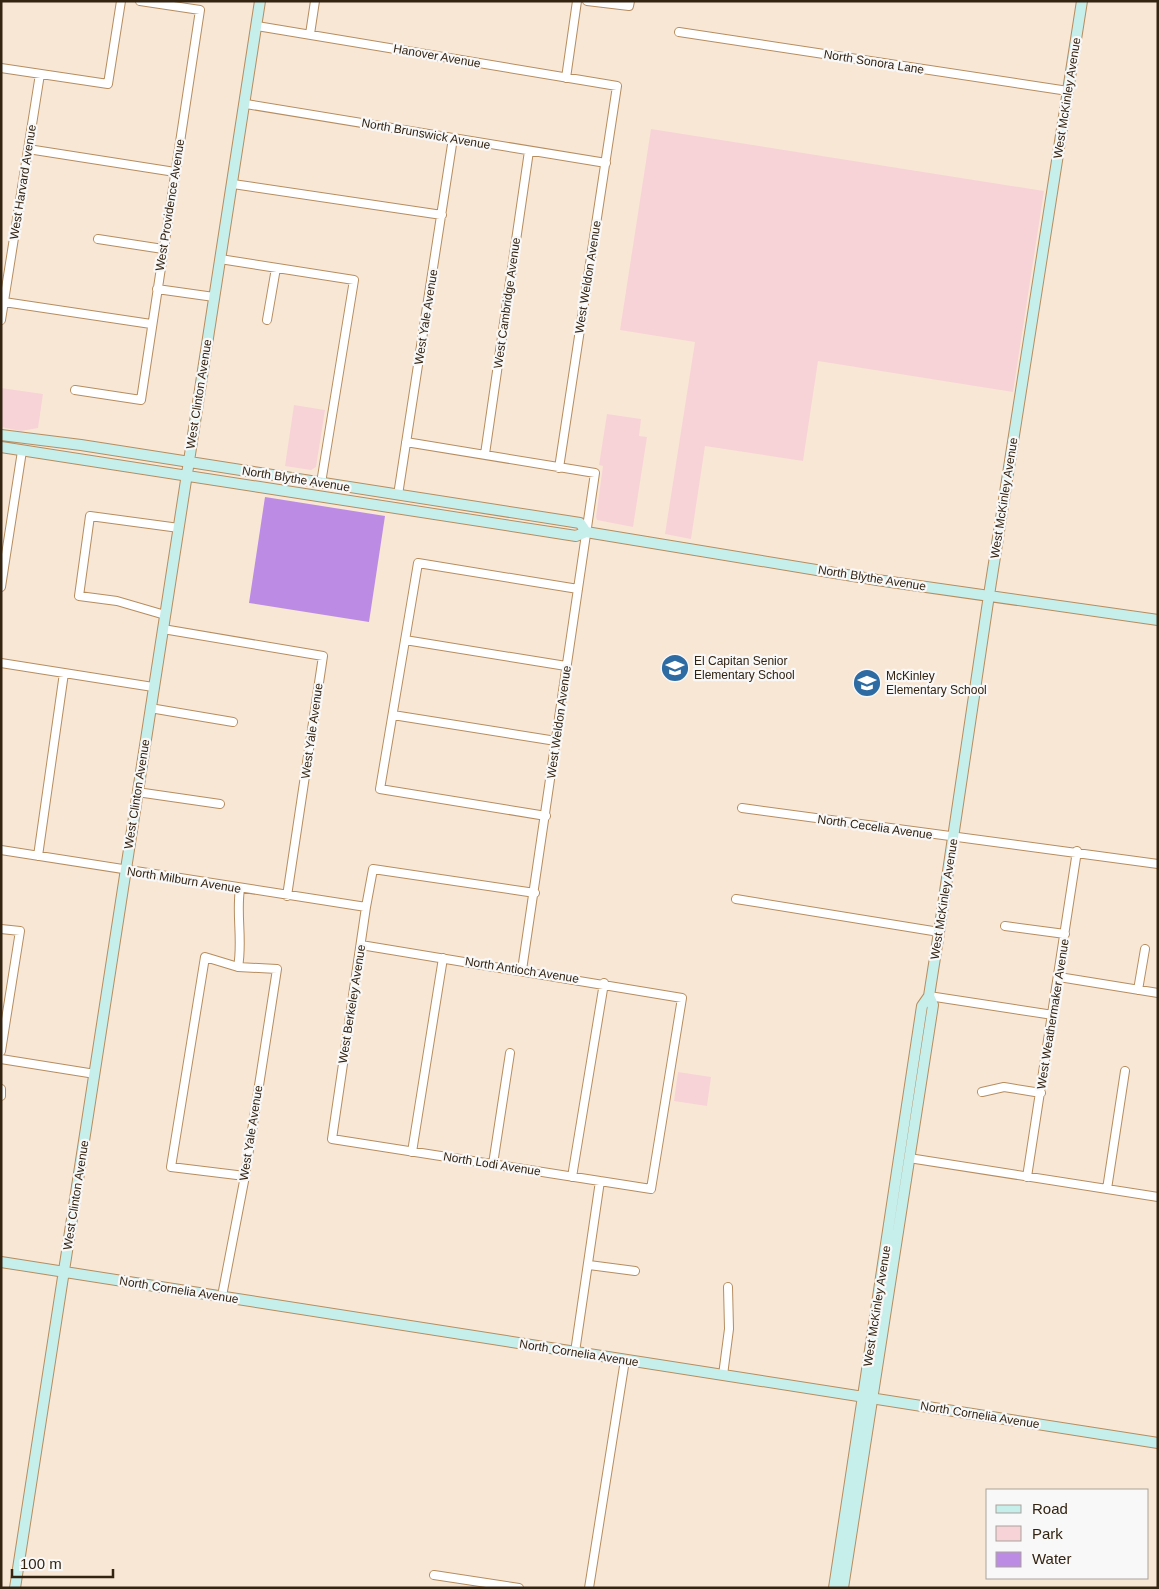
<svg xmlns="http://www.w3.org/2000/svg" width="1159" height="1589" viewBox="0 0 1159 1589" font-family="Helvetica,sans-serif">
  <style>
    .green { fill: #f7d3d8 }
    .water { fill: #bc8ce5 }
    .lines { fill: none; stroke-linecap: round; stroke-linejoin: round }
    .street-casing { stroke: #b58d60; stroke-width: 10 }
    .secondary-casing { stroke: #b58d60; stroke-width: 12 }
    .street { stroke: #fff; stroke-width: 8 }
    .secondary { stroke: #c6eeeb; stroke-width: 10 }
    .labels { text-anchor: middle; stroke-width: 4.5; stroke-linejoin: round; paint-order: stroke }
    .street-label { font-size: 12px; fill: #332311; stroke: #f8f8f8 }
    .poi-label { font-size: 12px; fill: #332311; stroke: #f8f8f8; text-anchor: start }
  </style>
  <rect width="100%" height="100%" fill="#f9e7d5"/>
  <!-- green -->
  <path class="green" d="M651 129 1044 191 1013 392 818 361 803 461 705 446 691 539 665 534 695 342 620 330Z
    M1 388 43 394 38 428 21 431 1 427Z
    M294 405 325 410 316 467 311 470 285 466Z
    M607 414 641 419 639 436 647 437 633 527 597 520 596 517 603 466 599 465Z
    M678 1072 711 1077 707 1106 674 1101Z"/>
  <!-- water -->
  <path class="water" d="M265 497 385 516 369 622 249 603Z"/>
  <g class="lines">
    <defs>
      <path id="street" d="M587 1 629 6 630 1
        M257 26 617 86 559 468
        M679 32 1068 91
        M310 34 315 1
        M1 68 108 84 121 1
        M566 78 577 1
        M246 104 606 163
        M28 149 175 172
        M233 184 442 215
        M98 239 163 249
        M220 259 354 280 321 483
        M157 289 214 297
        M4 302 151 324
        M1 320 40 74
        M267 320 276 268
        M75 390 141 400 200 10 140 1
        M406 442 595 473 522 970
        M485 454 529 151
        M398 495 453 138
        M1 587 22 451
        M165 615 117 601 79 596 90 516 179 528
        M163 629 323 656 287 896
        M405 640 566 666
        M1 663 153 687
        M150 708 233 722
        M393 715 556 741
        M137 792 220 804
        M742 808 1158 864
        M546 816 380 789 418 563 578 589
        M1 850 366 907
        M38 856 64 673
        M736 899 939 932
        M1005 926 1065 934
        M1 929 20 931 1 1051
        M361 945 682 998 651 1189 332 1139 366 907 373 869 535 893
        M238 967C243 941 236 915 240 889
        M1059 977 1158 993
        M1138 990 1145 949
        M929 996 1053 1015
        M1 1059 95 1074
        M1 1089V1096
        M982 1092 1004 1087 1041 1093
        M412 1152 443 958
        M909 1158 1158 1197
        M493 1164 510 1053
        M572 1177 604 983
        M1027 1177 1077 851
        M1107 1189 1125 1071
        M589 1265 635 1271
        M222 1296 245 1176 277 969 238 967 205 957 171 1167 245 1176
        M575 1352 600 1181
        M723 1375 729 1329 728 1287
        M434 1575 519 1588
        M589 1588 625 1360"/>
      <path id="secondary" d="M1 435 81 445 580 523 586 532
        M1 447 576 536 586 532 877 580 1158 620
        M1 1262 1158 1443
        M15 1588 260 1
        M834 1588 922 1006 929 996 939 932 989 595 1082 1
        M843 1588 933 1005 929 996"/>
    </defs>
    <!-- street casing -->
    <use href="#street" class="street-casing"/>
    <!-- secondary casing -->
    <use href="#secondary" class="secondary-casing"/>
    <!-- street -->
    <use href="#street" class="street"/>
    <!-- secondary -->
    <use href="#secondary" class="secondary"/>
  </g>
  <!-- icons -->
  <defs>
    <symbol id="school-disc" viewBox="-11 -11 22 22"><circle r="9.5" fill="#2d6ba2" stroke="#f8f8f8"/><path d="M0-5L7-2L0 1L-7-2ZM-4 1L0 2.5L4 1V4Q0 6-4 4Z" fill="#fff"/></symbol>
  </defs>
  <g fill-rule="evenodd">
    <use href="#school-disc" x="659" y="652" width="32" height="32"/>
    <use href="#school-disc" x="851" y="667" width="32" height="32"/>
  </g>
  <g class="labels">
    <!-- street labels -->
    <g class="street-label">
      <text transform="translate(437 56) rotate(10)" y="4">Hanover Avenue</text>
      <text transform="translate(874 62) rotate(9)" y="4">North Sonora Lane</text>
      <text transform="translate(1067 98) rotate(-81)" y="4">West McKinley Avenue</text>
      <text transform="translate(426 134) rotate(10)" y="4">North Brunswick Avenue</text>
      <text transform="translate(23 182) rotate(-81)" y="4">West Harvard Avenue</text>
      <text transform="translate(170 205) rotate(-81)" y="4">West Providence Avenue</text>
      <text transform="translate(588 277) rotate(-81)" y="4">West Weldon Avenue</text>
      <text transform="translate(507 303) rotate(-82)" y="4">West Cambridge Avenue</text>
      <text transform="translate(426 317) rotate(-81)" y="4">West Yale Avenue</text>
      <text transform="translate(199 394) rotate(-81)" y="4">West Clinton Avenue</text>
      <text transform="translate(296 479) rotate(9)" y="4">North Blythe Avenue</text>
      <text transform="translate(1004 498) rotate(-81)" y="4">West McKinley Avenue</text>
      <text transform="translate(872 578) rotate(9)" y="4">North Blythe Avenue</text>
      <text transform="translate(559 722) rotate(-82)" y="4">West Weldon Avenue</text>
      <text transform="translate(312 731) rotate(-82)" y="4">West Yale Avenue</text>
      <text transform="translate(137 794) rotate(-81)" y="4">West Clinton Avenue</text>
      <text transform="translate(875 827) rotate(8)" y="4">North Cecelia Avenue</text>
      <text transform="translate(184 880) rotate(9)" y="4">North Milburn Avenue</text>
      <text transform="translate(944 899) rotate(-81)" y="4">West McKinley Avenue</text>
      <text transform="translate(522 970) rotate(9)" y="4">North Antioch Avenue</text>
      <text transform="translate(352 1004) rotate(-81)" y="4">West Berkeley Avenue</text>
      <text transform="translate(1053 1014) rotate(-81)" y="4">West Weathermaker Avenue</text>
      <text transform="translate(251 1133) rotate(-81)" y="4">West Yale Avenue</text>
      <text transform="translate(492 1164) rotate(9)" y="4">North Lodi Avenue</text>
      <text transform="translate(76 1195) rotate(-81)" y="4">West Clinton Avenue</text>
      <text transform="translate(179 1290) rotate(9)" y="4">North Cornelia Avenue</text>
      <text transform="translate(877 1306) rotate(-81)" y="4">West McKinley Avenue</text>
      <text transform="translate(579 1353) rotate(9)" y="4">North Cornelia Avenue</text>
      <text transform="translate(980 1415) rotate(9)" y="4">North Cornelia Avenue</text>
    </g>
    <!-- poi labels -->
    <g class="poi-label">
      <text x="694" y="665">El Capitan Senior<tspan x="694" dy="14">Elementary School</tspan></text>
      <text x="886" y="680">McKinley<tspan x="886" dy="14">Elementary School</tspan></text>
    </g>
  </g>
  <!-- border -->
  <rect width="1159" height="1589" fill="none" stroke="#332311" stroke-width="5"/>
  <!-- legend -->
  <rect x="986" y="1489" width="162" height="90" fill="#f8f8f8" stroke="#a9a39c"/>
  <rect x="996" y="1505" width="25" height="8" fill="#c6eeeb" stroke="#a9a39c"/>
  <text x="1032" y="1514" font-size="15" fill="#332311">Road</text>
  <rect x="996" y="1526" width="25" height="15" fill="#f7d3d8" stroke="#a9a39c"/>
  <text x="1032" y="1539" font-size="15" fill="#332311">Park</text>
  <rect x="996" y="1552" width="25" height="15" fill="#bc8ce5" stroke="#a9a39c"/>
  <text x="1032" y="1564" font-size="15" fill="#332311">Water</text>
  <!-- scale -->
  <path d="M12 1569v8h101v-8" fill="none" stroke="#332311" stroke-width="2.5"/>
  <text x="20" y="1569" font-size="15" fill="#332311" stroke="#f8f8f8" stroke-width="4" paint-order="stroke">100 m</text>
</svg>
